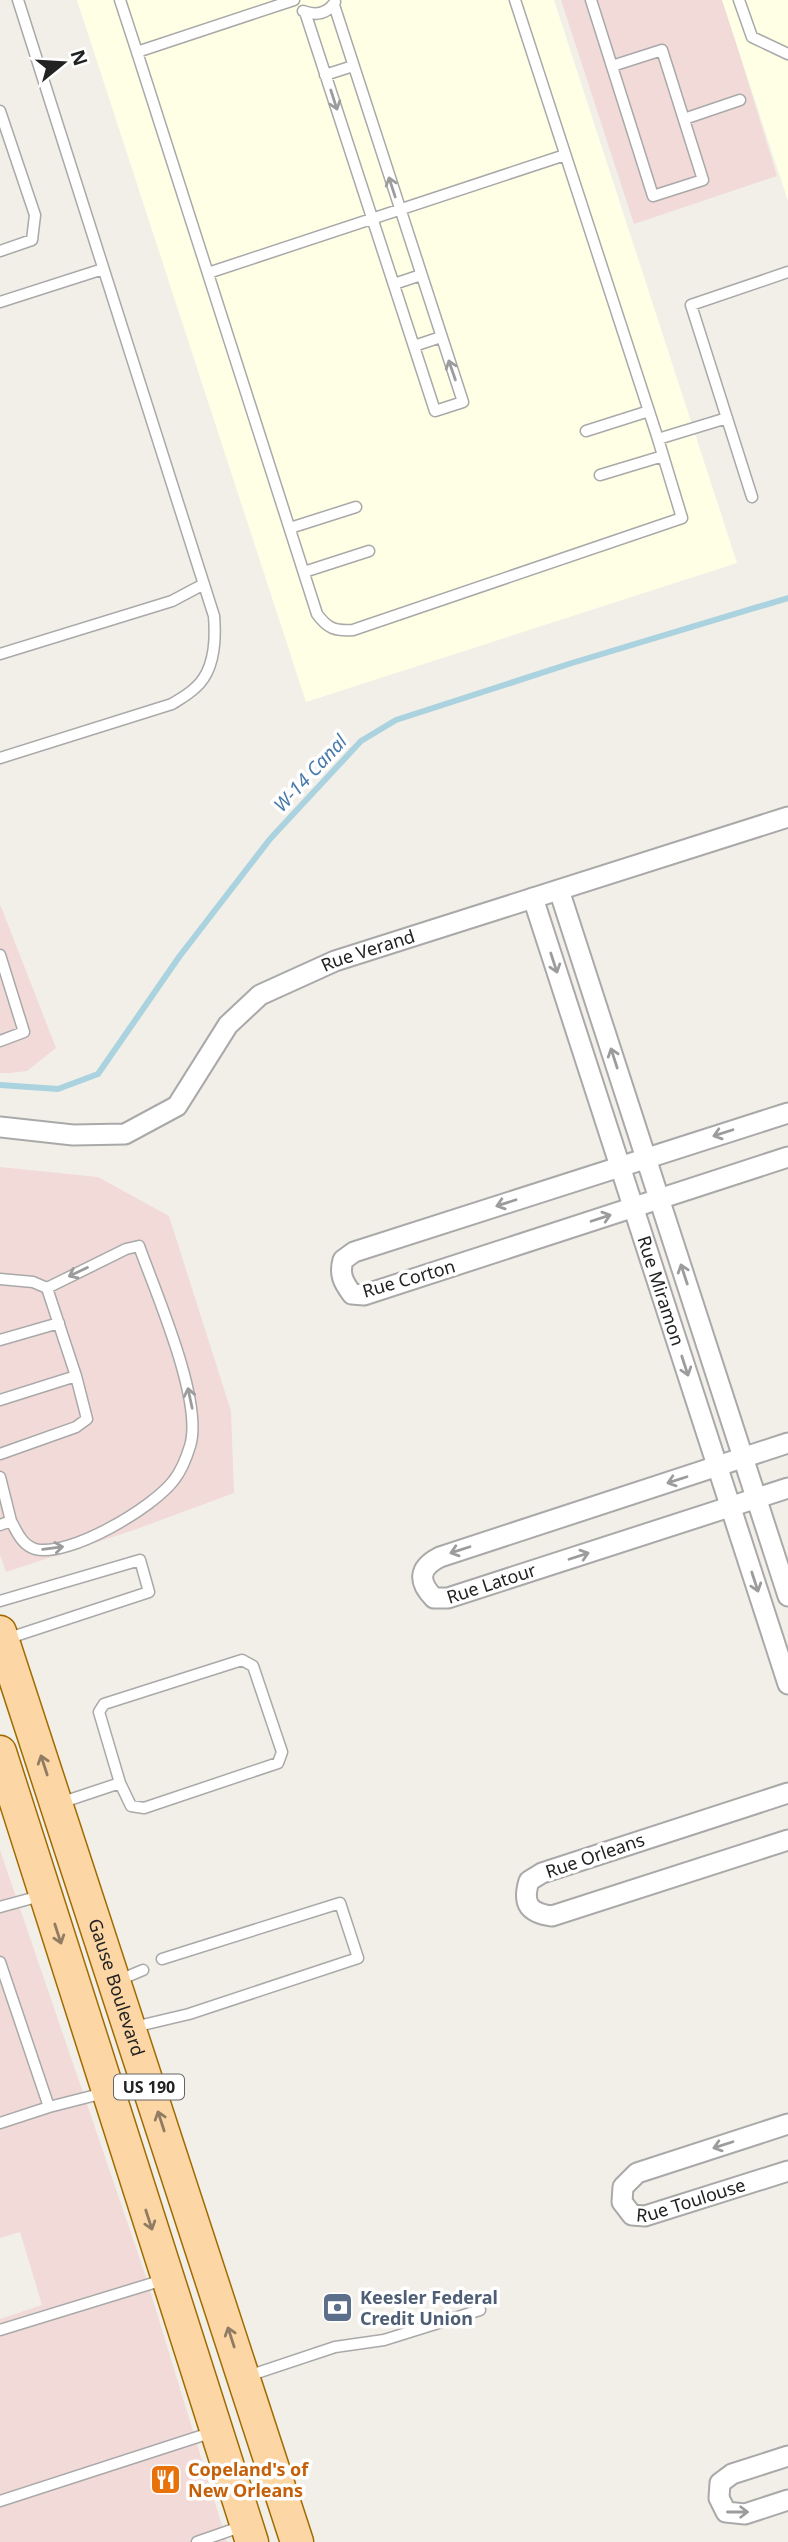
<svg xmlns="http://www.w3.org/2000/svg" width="788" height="2542" viewBox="0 0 788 2542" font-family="'Noto Sans',sans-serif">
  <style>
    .commercial { fill: #f2dad9 }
    .education { fill: #ffffe5 }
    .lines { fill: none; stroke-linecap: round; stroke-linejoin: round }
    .stream { stroke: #aad3df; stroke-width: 6 }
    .lane-casing { stroke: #a9a9a9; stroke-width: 13 }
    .street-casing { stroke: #a9a9a9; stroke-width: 23 }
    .primary-casing { stroke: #a06b00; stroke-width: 35 }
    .lane { stroke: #fff; stroke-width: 10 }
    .street { stroke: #fff; stroke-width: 19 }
    .primary { stroke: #fcd6a4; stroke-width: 32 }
    .oneway { stroke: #9c9c9c }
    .oneway2 { stroke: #8f7c63 }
    .labels { text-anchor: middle; stroke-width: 7; stroke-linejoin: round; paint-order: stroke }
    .shield { fill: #fff; stroke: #646464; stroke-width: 2 }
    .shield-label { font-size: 16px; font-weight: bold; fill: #222 }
    .street-label { font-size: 18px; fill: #222; stroke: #fff }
    .service-label { font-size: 18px; font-weight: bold; fill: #4e5e75; stroke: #fff; text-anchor: start }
    .food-label { font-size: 18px; font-weight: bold; fill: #c56008; stroke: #fff; text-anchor: start }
    .water-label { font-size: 19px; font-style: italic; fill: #4a7aab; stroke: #fff }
  </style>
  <rect width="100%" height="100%" fill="#f2efe9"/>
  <!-- commercial -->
  <path class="commercial" d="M561 0H723L777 176 634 224Z
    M0 904 56 1048 27 1071 10 1073H0Z
    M0 1167 98 1177 169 1216 231 1411 234 1493 134 1530 6 1572 0 1555Z
    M0 1850 144 2271 227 2542H0V2319L42 2305 20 2232 0 2238Z"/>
  <!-- education -->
  <path class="education" d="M77 0H554L737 563 306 702Z
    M722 0H788V201Z"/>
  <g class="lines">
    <!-- stream -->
    <path class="stream" d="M0 1085 58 1089 98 1074 179 957 270 839 361 741 396 720 572 663 788 598"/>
    <defs>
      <path id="lane" d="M120 0 137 52 294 0
        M515 0 658 439
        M591 0 653 196 703 180 662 50 612 66
        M739 0 752 37 788 54
        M303 11C316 16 327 14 335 2
        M305 12 435 411 463 402 334 5
        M137 52 317 614C328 629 335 631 353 630L682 518 658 439 727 418
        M325 75 353 66
        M0 111 35 215 32 240 0 251
        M684 119 740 100
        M208 273 565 155
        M394 284 421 275
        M0 302 103 269
        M414 346 441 337
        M586 431 649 411
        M600 475 663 456
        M752 497 691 305 788 272
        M290 528 356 507
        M304 572 369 551
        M0 654 172 601 204 584
        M0 758 172 704C180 699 189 694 195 688 215 671 216 640 214 616L18 0
        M0 955 24 1032 0 1041
        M0 1279 33 1282 47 1288 76 1376 87 1419 76 1427 0 1454
        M0 1340 59 1323
        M0 1400 76 1376
        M0 1477 11 1521
        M0 1525 11 1521C17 1532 22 1545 35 1549 69 1558 154 1507 174 1480 181 1471 187 1456 190 1446 204 1402 155 1291 139 1246L126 1249 47 1288
        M0 1601 140 1560 149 1592 6 1639
        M60 1803 120 1783 131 1806 144 1808 278 1763 282 1752 253 1666 242 1660 104 1704 99 1712 120 1783
        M0 1907 40 1896
        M0 1962 49 2107
        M117 1981 143 1970
        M134 2027 189 2014 358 1958 340 1903 162 1959
        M0 2123 49 2107 104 2093
        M0 2330 163 2280
        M248 2376 335 2347 384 2340 480 2310
        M0 2501 213 2432
        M197 2542 243 2526"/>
      <g id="street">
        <path d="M559 890 788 1596"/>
        <path id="s1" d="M533 898 788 1684"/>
        <path d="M788 1113 354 1252 343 1260C339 1274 343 1282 352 1294L364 1295 788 1157"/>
        <path id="s2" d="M0 1127 73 1135 125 1134 177 1106 228 1025 260 995 335 961 788 817"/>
        <path id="s3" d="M788 1443 440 1557C418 1568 418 1582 434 1598H448L788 1488"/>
        <path d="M788 1793 542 1873 529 1881C522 1904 529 1913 552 1916L788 1840"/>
        <path id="s4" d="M788 2124 637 2173 623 2187 622 2202 632 2215 645 2216 788 2171"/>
        <path d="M788 2456 732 2474 720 2483 719 2498 726 2512 745 2514 788 2500"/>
      </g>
      <g id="primary">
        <path id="s5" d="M0 1632 297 2542"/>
        <path d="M0 1752 252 2542"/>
      </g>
    </defs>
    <!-- lane casing -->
    <use href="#lane" class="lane-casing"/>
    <!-- street casing -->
    <use href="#street" class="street-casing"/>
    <!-- primary casing -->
    <use href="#primary" class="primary-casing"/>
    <!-- lane -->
    <use href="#lane" class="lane"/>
    <!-- street -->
    <use href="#street" class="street"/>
    <!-- primary -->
    <use href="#primary" class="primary"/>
  </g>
  <!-- one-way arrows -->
  <defs><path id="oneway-shaft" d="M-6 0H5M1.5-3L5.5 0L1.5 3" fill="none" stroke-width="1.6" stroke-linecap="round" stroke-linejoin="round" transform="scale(1.75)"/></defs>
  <g class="oneway">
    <use href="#oneway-shaft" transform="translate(334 100) rotate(72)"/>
    <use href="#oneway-shaft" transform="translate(392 187) rotate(-108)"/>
    <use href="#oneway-shaft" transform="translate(452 370) rotate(-109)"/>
    <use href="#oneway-shaft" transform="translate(554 963) rotate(72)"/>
    <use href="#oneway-shaft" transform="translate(614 1058) rotate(-108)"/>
    <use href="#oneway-shaft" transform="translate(723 1133) rotate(162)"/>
    <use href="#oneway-shaft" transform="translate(506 1203) rotate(162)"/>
    <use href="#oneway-shaft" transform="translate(601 1218) rotate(-18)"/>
    <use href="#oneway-shaft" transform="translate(78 1272) rotate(154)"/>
    <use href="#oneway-shaft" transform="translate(684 1274) rotate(-108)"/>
    <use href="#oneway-shaft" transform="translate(685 1366) rotate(72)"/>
    <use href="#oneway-shaft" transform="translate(190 1398) rotate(-102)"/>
    <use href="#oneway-shaft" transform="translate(677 1480) rotate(162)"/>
    <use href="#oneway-shaft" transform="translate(53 1548) rotate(-8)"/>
    <use href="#oneway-shaft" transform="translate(460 1550) rotate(162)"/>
    <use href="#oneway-shaft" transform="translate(579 1556) rotate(-18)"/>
    <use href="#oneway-shaft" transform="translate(755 1582) rotate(72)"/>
    <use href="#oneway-shaft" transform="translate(723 2145) rotate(162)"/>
    <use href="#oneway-shaft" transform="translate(738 2512)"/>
  </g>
  <g class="oneway2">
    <use href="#oneway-shaft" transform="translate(44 1765) rotate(-108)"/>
    <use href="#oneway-shaft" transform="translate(58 1934) rotate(72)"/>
    <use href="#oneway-shaft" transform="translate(161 2121) rotate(-108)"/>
    <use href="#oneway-shaft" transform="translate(149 2220) rotate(72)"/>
    <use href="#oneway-shaft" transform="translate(231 2337) rotate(-108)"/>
  </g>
  <!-- icons -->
  <defs>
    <symbol id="bank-square" viewBox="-11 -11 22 22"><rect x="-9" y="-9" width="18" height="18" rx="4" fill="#5c6f8a" stroke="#fff"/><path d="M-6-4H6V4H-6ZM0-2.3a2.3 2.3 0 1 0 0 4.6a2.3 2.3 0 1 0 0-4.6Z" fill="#fff"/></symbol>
    <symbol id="restaurant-square" viewBox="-11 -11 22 22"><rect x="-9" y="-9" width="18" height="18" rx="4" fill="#e8710a" stroke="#fff"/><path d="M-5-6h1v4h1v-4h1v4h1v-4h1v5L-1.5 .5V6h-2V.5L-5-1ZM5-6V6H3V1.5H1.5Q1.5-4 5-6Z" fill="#fff"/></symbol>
  </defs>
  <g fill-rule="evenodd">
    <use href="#bank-square" x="320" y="2290" width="35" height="35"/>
    <use href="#restaurant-square" x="148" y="2462" width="35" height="35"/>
  </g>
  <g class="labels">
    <!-- shield labels -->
    <rect class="shield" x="114" y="2074.5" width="70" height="25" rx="5"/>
    <g class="shield-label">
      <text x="149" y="2093">US 190</text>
    </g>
    <!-- street labels -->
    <g class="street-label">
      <text dy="6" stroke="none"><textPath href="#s2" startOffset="441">Rue Verand</textPath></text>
      <text transform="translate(409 1279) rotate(-16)" y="6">Rue Corton</text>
      <text dy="6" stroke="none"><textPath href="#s1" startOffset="413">Rue Miramon</textPath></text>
      <text dy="6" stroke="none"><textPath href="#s3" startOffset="478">Rue Latour</textPath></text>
      <text transform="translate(595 1856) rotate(-19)" y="6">Rue Orleans</text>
      <text dy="6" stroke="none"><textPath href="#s5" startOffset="374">Gause Boulevard</textPath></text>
      <text dy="6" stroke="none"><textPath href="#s4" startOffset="271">Rue Toulouse</textPath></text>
    </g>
    <!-- service labels -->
    <g class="service-label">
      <text x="360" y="2304">Keesler Federal<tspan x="360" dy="21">Credit Union</tspan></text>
    </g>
    <!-- food labels -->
    <g class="food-label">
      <text x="188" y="2476">Copeland's of<tspan x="188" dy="21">New Orleans</tspan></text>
    </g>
    <!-- water labels -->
    <g class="water-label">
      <text transform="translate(310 773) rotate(-47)" y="7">W-14 Canal</text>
    </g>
  </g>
  <!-- north arrow -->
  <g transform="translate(63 63) rotate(72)" stroke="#ffffff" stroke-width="5" paint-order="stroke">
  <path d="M0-5L12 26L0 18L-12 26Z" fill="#222222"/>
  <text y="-10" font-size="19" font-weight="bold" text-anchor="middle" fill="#222222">N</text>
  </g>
</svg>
